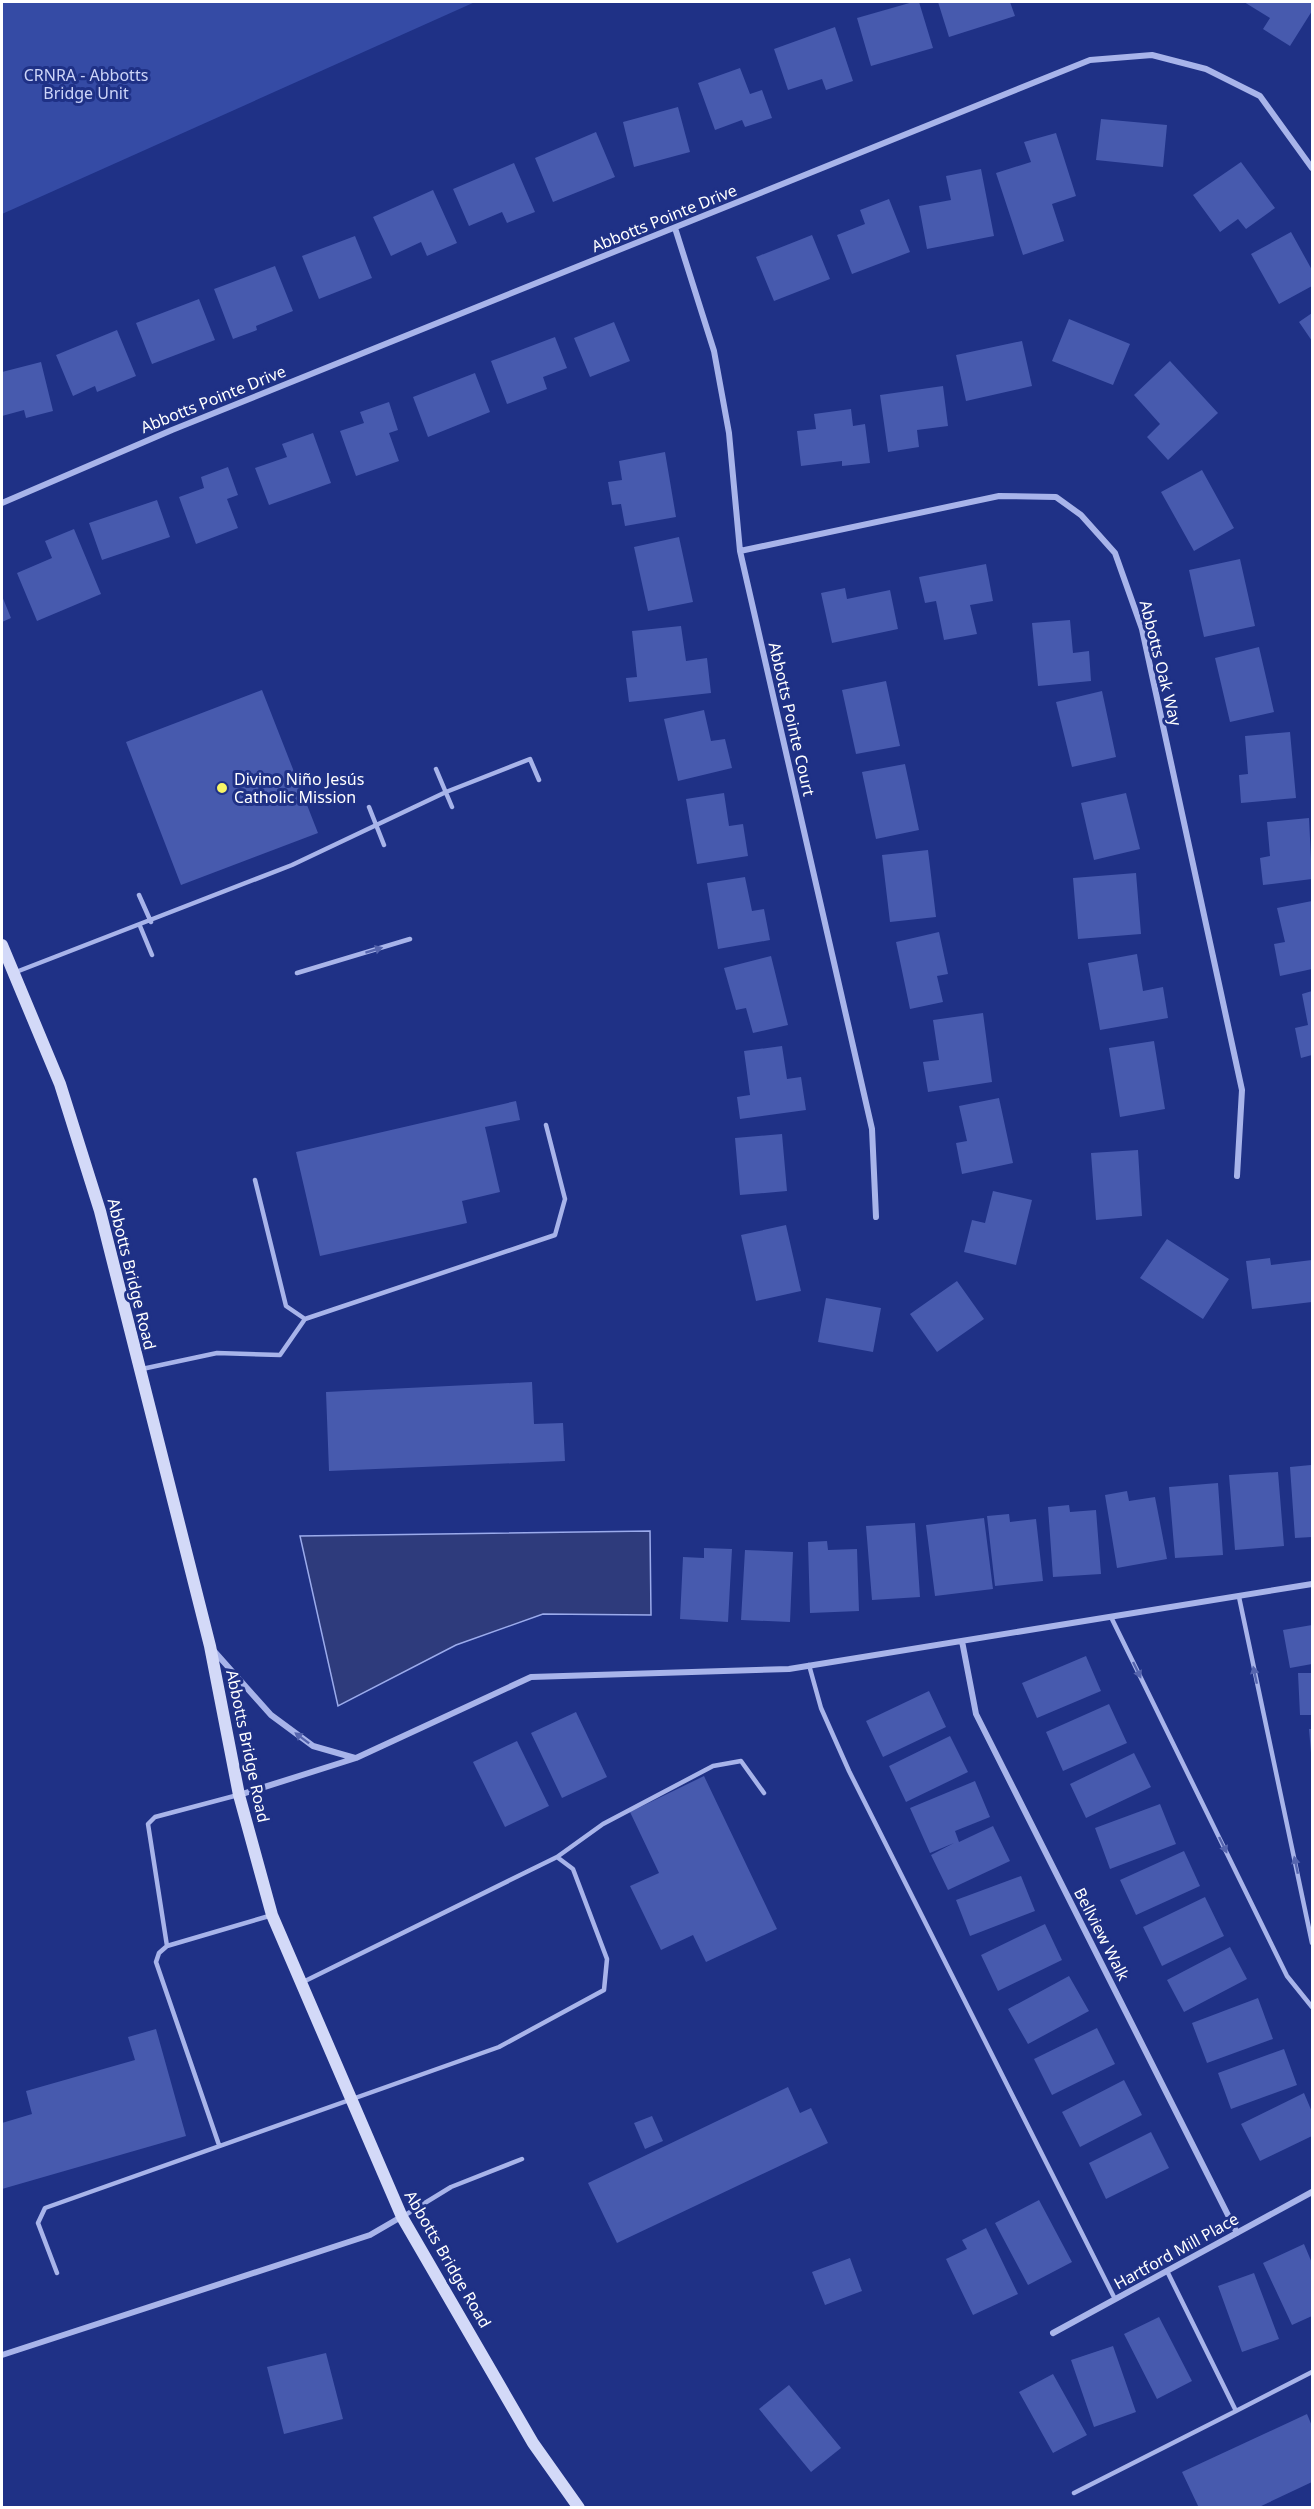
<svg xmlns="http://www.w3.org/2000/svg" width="1314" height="2509" viewBox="0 0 1314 2509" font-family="'Noto Sans',sans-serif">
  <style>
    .green { fill: #354ba5 }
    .water { fill: #2e3b7c; stroke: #9babec; stroke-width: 1.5 }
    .building { fill: #475aae }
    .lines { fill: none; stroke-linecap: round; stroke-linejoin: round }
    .service { stroke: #a8b4ea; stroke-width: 4.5 }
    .minor { stroke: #a8b4ea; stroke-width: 6 }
    .secondary { stroke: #d3d9f8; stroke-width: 12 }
    .oneway { fill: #5665ae }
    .poi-dot { fill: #f8f567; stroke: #1f3186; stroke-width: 2 }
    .labels { text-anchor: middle; stroke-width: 6; stroke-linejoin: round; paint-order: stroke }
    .park-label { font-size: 16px; fill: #ccd4f8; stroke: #1f3186 }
    .street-label { font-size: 16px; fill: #fff; stroke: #1f3186 }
    .poi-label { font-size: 16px; fill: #fff; stroke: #1f3186; text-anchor: start }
  </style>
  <rect width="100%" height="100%" fill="#1f3186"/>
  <!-- green -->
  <path class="green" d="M2 2H475L2 214Z"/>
  <!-- water -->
  <path class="water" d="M650 1531 651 1615 543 1614 456 1645 338 1706 300 1536Z"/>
  <!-- building -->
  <path class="building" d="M913 2H919L933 48 871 66 857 18Z
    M938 2H1010L1015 16 949 37Z
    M1244 2H1312V11L1290 46 1263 29 1270 18Z
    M835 27 853 81 826 90 822 79 788 90 774 49Z
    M740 68 750 94 762 90 772 118 745 127 742 120 715 130 698 83Z
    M678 107 690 152 634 167 623 122Z
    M1101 119 1167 125 1163 167 1096 160Z
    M596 132 615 177 553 202 535 158Z
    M1056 133 1076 196 1052 204 1064 241 1023 255 996 173 1031 162 1024 142Z
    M1241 162 1275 208 1246 229 1238 219 1220 232 1193 195Z
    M514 163 535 212 507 223 502 212 469 226 453 189Z
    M981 169 994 236 927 249 919 206 951 200 946 176Z
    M433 190 457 243 427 256 421 242 391 256 373 217Z
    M889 199 910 252 852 274 837 235 865 224 860 210Z
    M1291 232 1312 270V286L1279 304 1251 254Z
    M812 235 830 279 774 301 756 257Z
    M355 236 372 278 319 299 302 256Z
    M275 266 293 311 256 326 257 330 233 339 214 289Z
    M199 299 215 340 152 364 136 323Z
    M1312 313V341L1299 322Z
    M1069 319 1130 344 1113 385 1052 361Z
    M614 322 630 361 590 377 574 338Z
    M117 330 136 376 97 392 95 386 73 396 56 355Z
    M555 337 567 368 543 377 547 389 507 404 491 361Z
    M1022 341 1032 386 966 401 956 355Z
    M1170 361 1218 413 1168 460 1147 437 1160 424 1134 395Z
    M41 362 53 411 26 418 24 410 2 416V372Z
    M475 373 490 412 428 437 413 397Z
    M943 386 948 426 917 430 919 447 888 452 880 395Z
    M389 402 398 430 389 433 399 461 356 476 340 431 364 423 360 412Z
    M851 409 853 426 865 424 870 463 842 466V461L801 466 797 431 816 429 814 414Z
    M313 433 331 483 269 505 255 468 287 457 282 444Z
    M665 452 676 517 625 526 621 504 612 505 608 482 622 480 619 461Z
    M228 467 238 495 227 499 238 528 196 544 179 497 204 488 201 477Z
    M1202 470 1234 528 1194 551 1161 492Z
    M157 500 170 537 102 560 89 523Z
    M74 529 101 594 37 621 17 573 52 558 45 541Z
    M679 537 693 602 648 611 634 547Z
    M1240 559 1255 626 1204 637 1189 570Z
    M986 564 993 601 970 605 977 634 944 640 936 601 925 603 919 577Z
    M845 588 847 599 890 590 898 629 832 643 821 593Z
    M2 596 11 618 2 622Z
    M1070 620 1073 653 1089 651 1091 681 1038 686 1032 623Z
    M681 626 686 661 707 658 711 693 629 702 626 678 637 677 632 631Z
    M1259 647 1274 712 1230 722 1215 658Z
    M886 681 900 746 856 754 842 690Z
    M262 690 318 833 181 885 126 742Z
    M1102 691 1116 757 1072 767 1056 702Z
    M704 710 711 741 725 739 732 768 678 781 664 719Z
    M1290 732 1296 798 1241 803 1239 775 1248 774 1245 736Z
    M905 764 919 830 876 839 862 772Z
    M724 793 729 826 743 824 748 856 697 864 686 799Z
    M1126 793 1140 849 1094 860 1081 803Z
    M1309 818 1312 879 1263 885 1260 858 1270 856 1267 822Z
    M928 850 936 917 890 922 882 855Z
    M1136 873 1141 934 1078 939 1073 878Z
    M745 877 752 911 764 909 770 940 718 949 707 883Z
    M1312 901V969L1280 976 1274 944 1285 942 1277 908Z
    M939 932 948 974 937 976 943 1002 910 1009 896 942Z
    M1137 954 1143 991 1163 987 1168 1018 1100 1030 1088 963Z
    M771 956 788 1025 753 1033 746 1008 736 1010 724 968Z
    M1312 991V1055L1301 1058 1295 1028 1308 1025 1302 994Z
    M983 1013 992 1082 928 1092 923 1062 939 1060 933 1020Z
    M1154 1041 1165 1109 1120 1117 1109 1048Z
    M782 1046 787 1079 801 1077 806 1110 740 1119 737 1097 750 1095 744 1051Z
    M999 1098 1013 1163 962 1174 956 1143 967 1141 959 1106Z
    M516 1101 520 1120 485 1127 500 1192 462 1201 467 1223 320 1256 296 1152Z
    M782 1134 787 1191 740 1195 735 1138Z
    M1138 1150 1142 1216 1096 1220 1091 1153Z
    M993 1191 1032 1200 1016 1265 964 1252 972 1220 985 1223Z
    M786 1225 801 1291 756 1301 741 1235Z
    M1167 1239 1229 1279 1203 1319 1140 1278Z
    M1270 1258 1271 1265 1312 1260V1302L1252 1309 1246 1261Z
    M957 1281 984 1319 937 1352 910 1314Z
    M826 1298 881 1308 873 1352 818 1342Z
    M532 1382 534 1424 563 1423 565 1461 329 1471 326 1392Z
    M1311 1465 1312 1537 1295 1538 1290 1467Z
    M1278 1472 1284 1546 1235 1550 1229 1475Z
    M1218 1483 1223 1555 1175 1558 1169 1487Z
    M1127 1491 1129 1501 1155 1497 1167 1559 1117 1568 1105 1495Z
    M1069 1505 1070 1512 1096 1510 1101 1574 1053 1577 1048 1507Z
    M1009 1514 1010 1522 1036 1519 1043 1581 995 1586 987 1516Z
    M984 1518 993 1589 935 1596 926 1525Z
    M915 1523 920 1597 872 1600 866 1526Z
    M827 1541 828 1550 857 1549 859 1611 810 1613 808 1542Z
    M704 1548 732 1549 728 1622 680 1619 683 1557 704 1558Z
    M745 1550 793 1552 790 1622 741 1620Z
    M1312 1625V1664L1290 1668 1283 1630Z
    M1086 1656 1101 1691 1037 1718 1022 1683Z
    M1298 1673H1312V1715H1300Z
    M929 1691 946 1727 883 1757 866 1721Z
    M1109 1704 1127 1743 1063 1771 1046 1732Z
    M576 1712 607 1777 562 1798 531 1733Z
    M1309 1729H1312V1753H1311Z
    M950 1736 968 1772 906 1802 889 1766Z
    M517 1741 549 1806 505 1827 473 1762Z
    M1134 1753 1151 1787 1086 1818 1070 1784Z
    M704 1776 777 1929 706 1962 693 1935 661 1950 630 1886 659 1873 630 1812Z
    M975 1781 990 1817 955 1831 959 1842 993 1826 1010 1861 948 1890 931 1855 954 1843 930 1853 910 1808Z
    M1160 1804 1176 1844 1110 1869 1095 1828Z
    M1184 1851 1200 1886 1136 1915 1120 1880Z
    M1021 1876 1035 1911 970 1936 956 1900Z
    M1205 1897 1224 1936 1162 1966 1143 1927Z
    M1045 1924 1062 1960 998 1991 981 1955Z
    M1230 1947 1247 1979 1184 2012 1167 1980Z
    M1069 1976 1089 2011 1028 2044 1008 2009Z
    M1258 1998 1273 2039 1207 2063 1192 2023Z
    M1097 2028 1115 2064 1052 2095 1034 2059Z
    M156 2029 186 2136 2 2189V2123L32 2114 26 2091 135 2060 128 2037Z
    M1284 2049 1297 2085 1231 2109 1218 2073Z
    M1124 2080 1142 2115 1080 2147 1062 2112Z
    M788 2087 800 2113 811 2108 828 2143 617 2243 588 2183Z
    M1304 2093 1312 2112V2136L1260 2161 1241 2124Z
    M652 2116 663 2141 645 2149 634 2123Z
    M1151 2132 1169 2168 1106 2199 1089 2163Z
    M1039 2200 1072 2262 1028 2285 995 2223Z
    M986 2228 1018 2294 973 2315 946 2259 967 2249 962 2240Z
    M1304 2244 1312 2263V2316L1292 2325 1263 2263Z
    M850 2258 862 2291 825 2305 812 2272Z
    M1254 2273 1279 2339 1242 2352 1218 2286Z
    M1159 2317 1192 2381 1157 2399 1124 2334Z
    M1113 2346 1136 2412 1094 2427 1071 2360Z
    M326 2353 343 2419 284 2434 267 2367Z
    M1053 2374 1087 2435 1053 2453 1019 2392Z
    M789 2385 841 2448 811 2472 759 2409Z
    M1307 2414 1312 2426V2482L1257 2508H1199L1182 2472Z"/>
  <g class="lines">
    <!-- service -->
    <path class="service" d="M436 769 452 807
      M369 807 384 845
      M139 895 151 922
      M140 926 152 955
      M16 972 292 865 446 792 530 759 539 780
      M297 973 410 939
      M255 1180 286 1306 305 1319 555 1235 565 1199 546 1125
      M142 1369 217 1353 280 1355 305 1319
      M1239 1597 1312 1943
      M1111 1617 1287 1976 1312 2007
      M809 1665 821 1708 849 1771 1115 2299
      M557 1857 603 1824 713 1766 741 1761 764 1793
      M167 1946 148 1824 155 1817 238 1795
      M219 2145 156 1962 159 1953 167 1946 269 1916
      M402 2217 451 2187 522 2159
      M1167 2271 1236 2411 1312 2372
      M57 2273 38 2223 45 2208 499 2047 604 1990 607 1959 573 1869 557 1857 303 1982
      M1074 2493 1236 2411"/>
    <!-- minor -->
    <path class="minor" d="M675 228 714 351 729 433 740 551 872 1129 876 1217
      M2 503 172 430 1090 60 1152 55 1206 69 1260 96 1312 168
      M740 551 999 496 1056 497 1081 515 1115 553 1142 629 1242 1090 1237 1176
      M962 1641 976 1714 1237 2233
      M214 1651 271 1715 313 1746 355 1758
      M239 1795 356 1758 531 1677 789 1669 1312 1584
      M1053 2333 1312 2192
      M2 2355 370 2235 401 2217"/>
    <!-- secondary -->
    <path class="secondary" d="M2 945 60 1084 100 1211 210 1646 239 1795 272 1915 402 2217 533 2443 579 2508"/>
  </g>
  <!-- one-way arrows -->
  <defs><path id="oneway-solid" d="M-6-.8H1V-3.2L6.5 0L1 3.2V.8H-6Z" transform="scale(1.5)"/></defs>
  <g class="oneway">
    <use href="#oneway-solid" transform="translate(374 950) rotate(-17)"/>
    <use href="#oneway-solid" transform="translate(1137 1670) rotate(64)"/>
    <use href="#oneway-solid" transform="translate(1255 1675) rotate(-102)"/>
    <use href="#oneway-solid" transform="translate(302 1738) rotate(-143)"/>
    <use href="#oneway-solid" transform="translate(1223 1845) rotate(64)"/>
    <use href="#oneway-solid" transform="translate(1296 1865) rotate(-102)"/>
  </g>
  <!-- markers -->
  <circle class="poi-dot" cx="222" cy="788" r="6"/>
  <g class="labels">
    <!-- park labels -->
    <g class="park-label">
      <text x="86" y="81">CRNRA - Abbotts<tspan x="86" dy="18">Bridge Unit</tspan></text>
    </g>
    <!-- street labels -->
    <g class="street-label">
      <text transform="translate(664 218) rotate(-22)" y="6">Abbotts Pointe Drive</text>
      <text transform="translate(213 399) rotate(-22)" y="6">Abbotts Pointe Drive</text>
      <text transform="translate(1161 663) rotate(76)" y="6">Abbotts Oak Way</text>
      <text transform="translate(792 719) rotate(77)" y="6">Abbotts Pointe Court</text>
      <text transform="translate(132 1274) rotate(76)" y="6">Abbotts Bridge Road</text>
      <text transform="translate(248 1746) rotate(78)" y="6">Abbotts Bridge Road</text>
      <text transform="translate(1102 1934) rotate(63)" y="6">Bellview Walk</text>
      <text transform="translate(1176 2251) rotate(-29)" y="6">Hartford Mill Place</text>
      <text transform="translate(448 2259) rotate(60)" y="6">Abbotts Bridge Road</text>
    </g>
    <!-- poi labels -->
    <g class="poi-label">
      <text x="234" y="785">Divino Niño Jesús<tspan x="234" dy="18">Catholic Mission</tspan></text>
    </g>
  </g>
  <!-- border -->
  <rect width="1314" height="2509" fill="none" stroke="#ffffff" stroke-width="6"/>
</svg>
